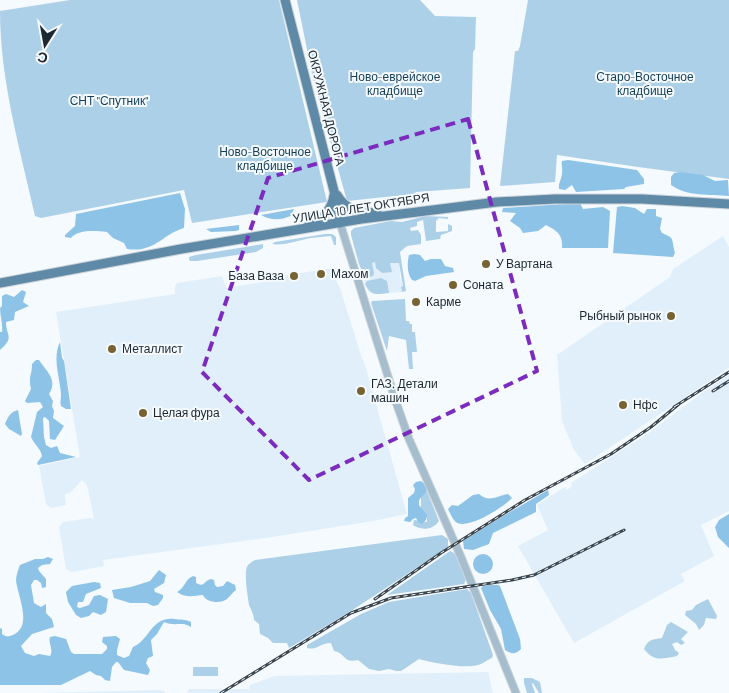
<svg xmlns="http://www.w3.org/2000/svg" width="729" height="693" viewBox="0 0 729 693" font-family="Barlow,sans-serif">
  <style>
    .built { fill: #e1effa }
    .green { fill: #add0e9 }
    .forest { fill: #8ec3e8 }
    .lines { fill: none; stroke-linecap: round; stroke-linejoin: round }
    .tertiary-casing { stroke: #cdd4d9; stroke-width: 9 }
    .primary-casing { stroke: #cdd4d9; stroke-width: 11 }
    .tertiary { stroke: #a6bdcd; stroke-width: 7 }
    .primary { stroke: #5e89a7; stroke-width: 9 }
    .rail-casing { stroke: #3b454d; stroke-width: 3 }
    .rail { stroke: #f4fafe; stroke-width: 1; stroke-dasharray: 4; stroke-linecap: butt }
    .marked { fill: none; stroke: #7b2cbf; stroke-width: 4; stroke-dasharray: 10 6; stroke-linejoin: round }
    .poi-dot { fill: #766331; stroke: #f4fafe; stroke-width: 2 }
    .labels { text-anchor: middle; stroke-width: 4; stroke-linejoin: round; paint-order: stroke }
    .park-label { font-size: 12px; fill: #143e57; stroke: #f4fafe }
    .street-label { font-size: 12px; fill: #1d2830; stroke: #f4fafe }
    .poi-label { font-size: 12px; fill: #1d2830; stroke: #f4fafe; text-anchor: start }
  </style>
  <rect width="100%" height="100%" fill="#f4fafe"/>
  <!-- built -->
  <path class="built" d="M723 236 729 247V368L585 464 574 450 562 421 557 355 670 277 673 269Z
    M375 262 399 263 400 277 403 287H401L402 292 374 294 369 292 365 284 362 271 367 275 372 263Z
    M334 268 337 283 340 288 361 355 366 368 407 514 373 521 266 538 103 560 104 566 72 572 66 569 59 527 63 522 90 518 94 519 87 485 82 480 70 493 65 494 66 505 51 508 46 504 39 466 80 457 56 312 175 294V287L177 283 222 276 226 288 281 279V276Z
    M729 375V511L701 525 714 556 681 574 685 581 574 643 518 546 548 530 537 505 565 487 567 490 572 486 571 483 650 432 703 392Z
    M488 672 493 693H187L189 689H249L250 685 275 676Z
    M159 690 164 691 165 693H39Z"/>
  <!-- green -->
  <path class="green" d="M70 0H279L327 202 192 223 184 190 41 218 35 216C20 149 0 80 0 11Z
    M297 0H420L435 16 476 17 475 49 473 52 470 188 416 192 414 194 347 201 313 79Z
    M528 0H729V179L638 167 557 155 555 182 500 186 515 51H518L520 46Z
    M425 216 448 217V219L439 218 436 221V232L448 231V224L452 226V231L441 235 440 239 426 241 423 220 417 222V226L410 228 411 231 418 230 421 235V244L407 246 400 252 406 291 402 292 401 287 403 286 399 263H390L392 272 382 273 376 268 375 262 372 263 374 273 373 276 369 277 362 271 359 264 351 235V231L354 228 391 221 402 222Z
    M325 234H332L336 237V245H334L331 236C324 237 317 237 311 238 299 240 285 246 272 244L275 242Z
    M263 244V248L256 252 197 261H190L189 259V257L196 255Z
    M381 278 387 281 389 293C377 294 371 297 365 284L367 281Z
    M405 299 406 321H409L410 324H412V332H415L417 352H412L413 369H409L406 340 389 336 387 351 371 303 372 301Z
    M417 484 427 491 439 521C433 530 422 531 413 525L414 520 427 522V518L421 512V498Z
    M442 535 448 539V547L348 613 289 648 287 643H273L268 638 260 634 259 624 254 620C254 614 251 610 249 605 248 596 243 572 248 565 249 564 253 561 255 560Z
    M450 551 456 554 466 579 464 584 387 595Z
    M467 589 471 593 493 655 492 658C487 660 483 664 478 665 465 669 433 663 419 659L401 671H396L389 669 379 671 369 669 358 660C343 664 345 652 334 651L331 643C322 642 316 651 307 648V645L361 614 389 602Z
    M708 599 717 616 716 619 706 618 704 625 699 630 696 624 685 615 686 611 692 610 696 605Z
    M671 622 688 632 681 639 685 643 681 645 677 642 672 644 675 650 679 653 677 656C662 659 654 662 644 649 647 640 653 639 662 638L667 625Z
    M193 667H218V676H193Z
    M524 678H532L540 682 542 693H539L533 683 532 684 535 693H527L524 683Z"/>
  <!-- forest -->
  <path class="forest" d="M568 160 637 170 644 179V184L626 187 624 189 576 192 572 185 565 190 559 189C558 183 562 179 562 173 563 168 561 166 562 161Z
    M680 172 703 175 715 181 728 180 729 196C710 194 687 197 671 185V177L674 173Z
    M180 193 185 209 184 228C161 235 155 253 127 249L124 243 113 238 107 232C95 231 79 229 71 238L65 237V235L75 226 76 214Z
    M580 203 583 209 603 207 610 211 608 248H562C563 234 557 231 546 225L538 231 523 233 520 228 510 221 516 213 502 212 503 208Z
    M622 206 635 208 644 214 647 209H656V216L662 218 660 229 662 233C673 238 672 237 674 249 675 256 676 250 673 257L613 253 617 207Z
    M294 209 291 216C280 220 272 221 261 215Z
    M239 225V230L236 231 211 232 206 229Z
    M414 254 420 255 425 261 431 259H441L445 266 453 268 454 272 426 276 415 281 412 280C407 274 407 263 409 255Z
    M22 290 26 292 23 302 29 306 15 312 14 320 6 322C6 336 15 337 0 350V332H2C3 324 0 316 0 308L2 306V296L6 294 14 297Z
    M60 342 62 358 64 361 71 409H66L61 406C60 402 61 399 61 394 60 378 52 358 60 342Z
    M36 360H39C47 372 58 380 49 394L53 401 52 406 54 411 53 418 64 426 55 440 50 439 49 421 45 417 43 418 44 437 46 445 51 448 57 446 60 453 76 457 38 465 37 463 42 456C41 449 34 444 31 437L37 412 43 407 40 402 27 403 25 401 31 389C28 376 32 376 32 364Z
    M18 410 22 434 21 436 9 429 5 424C8 417 10 412 18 410Z
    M421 481 427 486C428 494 421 495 419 501V505L427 515 426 520 422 524 418 522 416 518 413 519 410 522 404 521 405 518 408 516V498L414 493 415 489 413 485 416 482Z
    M548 490 549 495 536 504V512L493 533 489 544 473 550 464 549 463 541 503 516Z
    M479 494C489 503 496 496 508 494L512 498C504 507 466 531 456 522 453 520 450 513 448 509L452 505 458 506 473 495Z
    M729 514V548L718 537 715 527 719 520Z
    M473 564a10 10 0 1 1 20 0a10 10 0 1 1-20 0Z
    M48 557 53 559 50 564 42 565 38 568 39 571 46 579V587L42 588 41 583 37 580H34L31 585 34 603 41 607 46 604V613L52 619 54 627 32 634 21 646 25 653 34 656 39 654 50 656C54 650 48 644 50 637L55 636 66 639 71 652 74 654H102L107 649V646L102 642 103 637 116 636 120 639 117 650V655L124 658 129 656 133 647C150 640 151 616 175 619 181 620 185 619 191 622V627C182 621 175 627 164 622L157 634 151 640 153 656 148 658 146 663 150 670 148 675 124 670 118 662H116L112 667 110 681 105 680 101 676 96 675 90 671 61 685H0V628L2 629V634C6 637 8 637 13 635 33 626 18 597 16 581 16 576 18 570 20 565L35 559H43Z
    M159 570 166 575 164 583 154 589 155 592 163 595V598L158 605 153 606 147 603H130L114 598 112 590 131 587 150 581Z
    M193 576 196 577V583C205 588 203 581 211 579L214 580 215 585 217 587 223 586 227 581 235 585 236 590C233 592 230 596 227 599 221 604 206 603 203 595 193 596 185 598 177 592 185 588 185 579 193 576Z
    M94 582 100 583 101 588 86 594 83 602H78L77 607 80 608 89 605 94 596 100 595 108 599 106 612 101 615 93 612 89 616 81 618 76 615 68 602 66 592 72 586Z
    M490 585H498L500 586 520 639 521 649C515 655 511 654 505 650L501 629 490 610 481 588 483 586Z"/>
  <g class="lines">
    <defs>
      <path id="tertiary" d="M340 223 396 402 409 439 461 557 516 693"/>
      <path id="primary" d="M285 0 334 191 340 223
        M337 195C346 211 360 212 377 213
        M308 226C321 220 332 211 334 195
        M0 283 181 249 361 219 497 202 555 199H642L729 204"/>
    </defs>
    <!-- tertiary casing -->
    <use href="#tertiary" class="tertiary-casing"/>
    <!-- primary casing -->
    <use href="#primary" class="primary-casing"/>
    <!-- tertiary -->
    <use href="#tertiary" class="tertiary"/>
    <!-- primary -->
    <use href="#primary" class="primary"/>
    <defs>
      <path id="rail" d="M713 391 729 381
        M674 407 729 372
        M375 599 441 553 525 500 611 454 651 427 679 404
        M221 693 351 613 391 598 512 580 534 575 624 530"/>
    </defs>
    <!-- rail casing -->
    <use href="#rail" class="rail-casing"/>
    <!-- rail -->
    <use href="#rail" class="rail"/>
  </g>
  <!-- marked area -->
  <path class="marked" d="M468 119 537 371 309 480 202 372 268 178Z"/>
  <!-- markers -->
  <g class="poi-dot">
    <circle cx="486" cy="264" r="5"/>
    <circle cx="321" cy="274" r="5"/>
    <circle cx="294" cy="276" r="5"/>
    <circle cx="453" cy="285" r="5"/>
    <circle cx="416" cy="302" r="5"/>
    <circle cx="671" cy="316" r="5"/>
    <circle cx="112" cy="349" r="5"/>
    <circle cx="361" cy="391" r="5"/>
    <circle cx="623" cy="405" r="5"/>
    <circle cx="143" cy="413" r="5"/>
  </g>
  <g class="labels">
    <!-- park labels -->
    <g class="park-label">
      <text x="395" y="81">Ново-еврейское<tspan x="395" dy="14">кладбище</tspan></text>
      <text x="645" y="81">Старо-Восточное<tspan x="645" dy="14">кладбище</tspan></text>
      <text x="109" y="105">СНТ "Спутник"</text>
      <text x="265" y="156">Ново-Восточное<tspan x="265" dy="14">кладбище</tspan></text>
    </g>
    <!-- street labels -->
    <g class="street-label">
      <text transform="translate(326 108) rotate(76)" y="4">ОКРУЖНАЯ ДОРОГА</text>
      <text transform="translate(361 208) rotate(-9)" y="4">УЛИЦА 10 ЛЕТ ОКТЯБРЯ</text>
    </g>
    <!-- poi labels -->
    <g class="poi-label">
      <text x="496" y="268">У Вартана</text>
      <text x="331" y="278">Махом</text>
      <text x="284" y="280" text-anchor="end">База Ваза</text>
      <text x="463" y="289">Соната</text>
      <text x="426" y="306">Карме</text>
      <text x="661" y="320" text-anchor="end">Рыбный рынок</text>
      <text x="122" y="353">Металлист</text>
      <text x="371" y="388">ГАЗ. Детали<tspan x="371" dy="14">машин</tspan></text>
      <text x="633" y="409">Нфс</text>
      <text x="153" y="417">Целая фура</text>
    </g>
  </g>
  <!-- north arrow -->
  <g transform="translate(45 45) rotate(191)" stroke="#f4fafe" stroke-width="4" paint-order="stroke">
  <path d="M0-4L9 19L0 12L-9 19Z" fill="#1d2830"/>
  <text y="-8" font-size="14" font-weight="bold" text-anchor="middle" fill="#1d2830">С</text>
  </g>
</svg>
